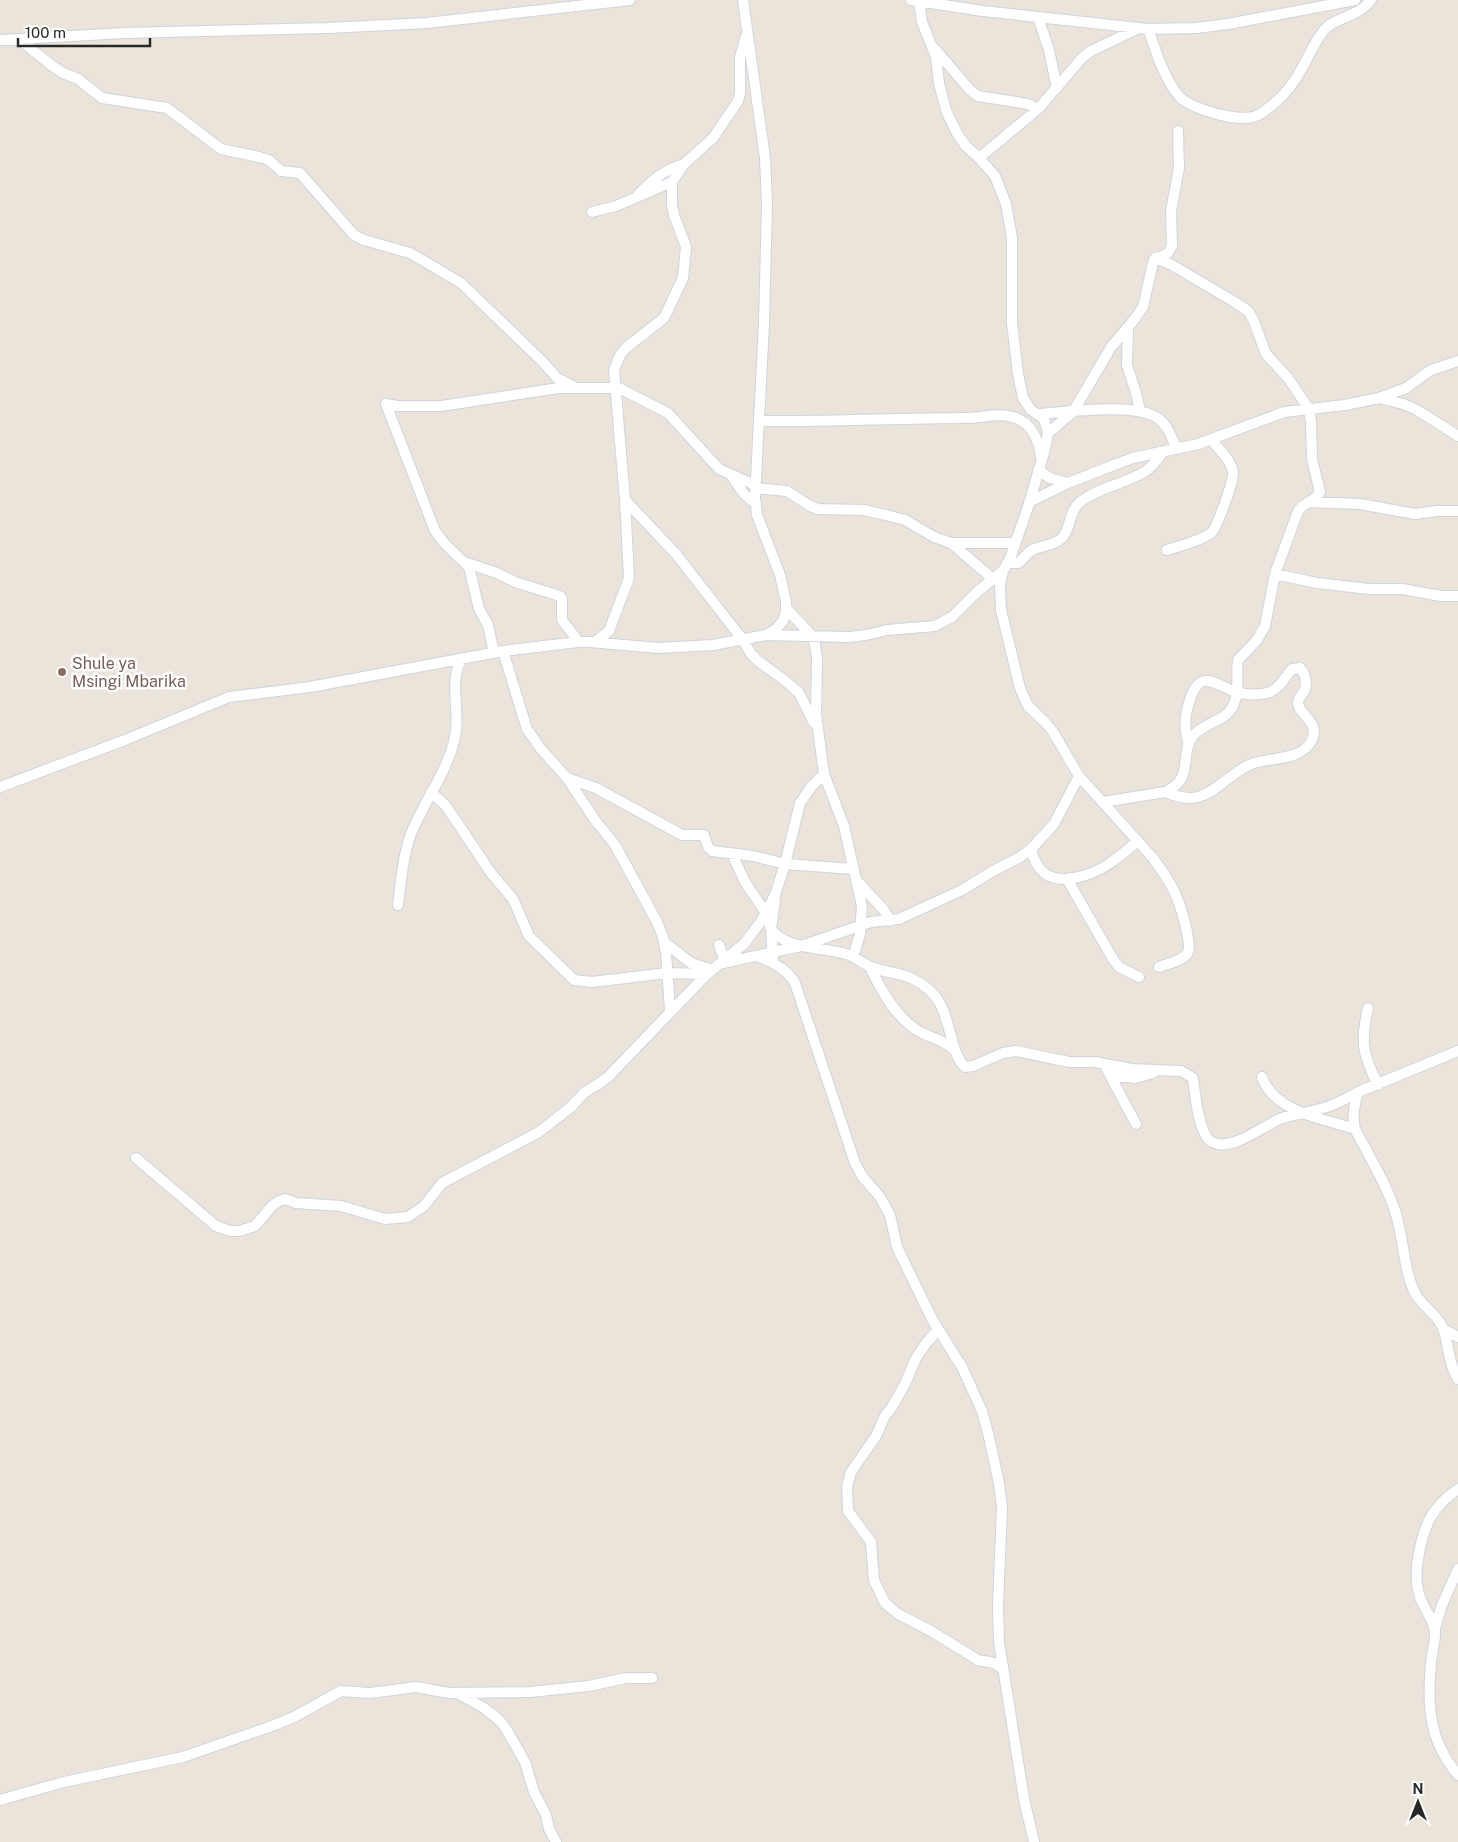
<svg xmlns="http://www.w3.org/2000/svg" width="1458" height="1842" viewBox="0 0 1458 1842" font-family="'Public Sans',sans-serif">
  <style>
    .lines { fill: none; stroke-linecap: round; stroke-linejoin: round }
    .minor-casing { stroke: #d0d3e1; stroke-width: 12 }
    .minor { stroke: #fff; stroke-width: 10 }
    .education-dot { fill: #8d6e63; stroke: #fff; stroke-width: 2 }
    .labels { text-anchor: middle; stroke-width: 5; stroke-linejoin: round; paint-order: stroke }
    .education-label { font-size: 16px; fill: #785e54; stroke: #fff; text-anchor: start }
  </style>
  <rect width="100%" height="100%" fill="#ebe4da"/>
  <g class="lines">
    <defs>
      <path id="minor" d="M911 0 983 11 1148 29 1196 28 1228 24 1355 0
        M919 1 922 22 936 57 939 84 947 113 958 135 966 146 979 158 995 176 1006 204 1012 238V323L1018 374 1023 398 1031 410 1044 419 1048 433 1045 449 1029 504 1011 556 1003 571 1000 584 1001 610 1020 688 1028 706 1046 723 1053 732 1079 776 1153 858C1161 869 1168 879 1174 891 1179 901 1194 946 1187 954 1182 961 1167 964 1159 967
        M1038 17 1049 50 1057 88
        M1148 29C1156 51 1163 76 1178 95 1189 109 1239 123 1256 116 1266 112 1276 102 1283 95 1302 76 1308 51 1324 30 1335 17 1357 18 1371 0
        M19 39 51 65 63 73 78 79 102 98 167 108 221 149 259 157 269 160 281 171 300 173 354 235 364 240 410 253 461 283 543 362 557 378 576 388
        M0 40 125 33 328 28 427 23 630 0
        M935 49 970 90 978 96 1028 104 1038 109
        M979 158 1038 109 1082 58 1091 51 1137 29
        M638 195C652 180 664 170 684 164
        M592 212 616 206 672 182
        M1128 328 1127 365 1136 393 1140 411
        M1379 398 1403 404 1417 410 1458 436
        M386 404 397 406H441L559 388H619L668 413 719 469 755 485
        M386 404 435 531 446 545 469 567 479 609 488 625 494 653
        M1040 414C1066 412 1138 402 1159 419 1168 426 1172 438 1177 449
        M759 421C829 422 897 418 966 418 982 418 1000 412 1016 418 1032 424 1039 441 1041 457
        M1048 433 1073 412 1111 347 1134 320 1143 307 1153 263 1155 258C1164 256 1169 255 1172 245L1171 211 1179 168 1178 131
        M1038 470 1050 478 1068 483
        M731 475 744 494 756 504
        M755 488 787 491 810 506 818 509 864 510 886 515 905 520 934 537 951 543H1015
        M625 500 676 554 743 640 751 654 758 661 783 679 799 693 814 723
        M1029 502 1068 483 1114 465 1133 458 1198 444 1284 412 1345 405 1379 398 1406 388 1431 370 1458 361
        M1309 502 1360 504 1415 514 1437 511H1458
        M951 543 993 579
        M1167 550C1181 545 1199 542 1211 533 1217 528 1235 478 1233 472 1231 460 1219 449 1211 440
        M467 563 497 573 515 582 560 596 562 599V620L579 642
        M1008 563H1018C1023 560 1026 554 1032 550 1042 545 1055 546 1063 537 1071 527 1069 511 1080 502 1099 487 1125 484 1146 471 1153 466 1158 459 1164 451
        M1275 574 1317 583 1369 589H1402L1441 596H1458
        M766 635 849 637 866 635 887 630 935 626 952 617 978 591 1003 571
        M595 642 609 631 629 578 625 500 614 370 620 355 627 347 664 318 683 278 686 247 674 215 672 205V182L684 164 713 138 738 101 740 93V57L746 36
        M503 651 527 729 541 749 567 778 595 820 615 845 657 922 663 937 666 953 670 1010
        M824 774 844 826 862 906 860 934 853 957
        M567 778 596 788 682 835H704L708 847 712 851 753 856 785 864 853 869
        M0 787 125 740 229 697 310 687 503 651 578 642H590L658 648 713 645 766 635 776 629 783 621 786 612V602L780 575 757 515 755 498 764 323 767 205 765 158 743 0
        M431 792 446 806 491 873 513 899 529 936 574 980 592 982 667 973 707 974
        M1165 792C1175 796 1187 800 1198 797 1219 791 1233 770 1254 763 1270 758 1303 760 1312 740 1320 721 1298 714 1298 703 1298 698 1301 696 1303 693 1308 686 1306 674 1300 668L1292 669C1284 678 1280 689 1267 693 1259 695 1245 695 1236 692 1214 684 1199 667 1189 703 1184 718 1184 730 1189 745
        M1103 802 1165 792C1196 778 1178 756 1193 736 1204 722 1225 722 1233 706 1240 691 1236 675 1238 660L1257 640 1265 626 1275 574 1298 511C1304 502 1316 501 1320 492L1312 459 1311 422 1309 409 1288 378 1266 354 1253 319 1248 311 1233 301 1172 265 1155 258
        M1031 849C1033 856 1035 864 1041 870 1057 888 1093 875 1110 863 1120 857 1129 848 1138 841
        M732 854 745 882 766 913 771 929 773 959
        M1067 879 1113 959 1119 967 1139 977
        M858 882 884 910 890 921
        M775 901 771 929C785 950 824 947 846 954 854 956 861 962 869 966 883 973 899 972 913 979 943 994 945 1014 953 1044 956 1052 958 1061 965 1067L973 1066 1003 1053 1016 1051 1069 1062H1095L1131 1069 1181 1071 1193 1078C1195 1093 1198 1134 1212 1142 1231 1153 1265 1124 1282 1118 1295 1114 1307 1113 1320 1109 1333 1106 1346 1099 1358 1092
        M398 905C401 881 403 855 411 834 424 801 448 771 455 737 461 711 448 682 462 658
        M664 942 691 963 712 970
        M719 945 725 961
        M756 956C771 961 787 969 795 983L855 1163 862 1176 880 1197 890 1215 897 1247 933 1321 962 1367 982 1411 989 1437 999 1483 1002 1508 998 1607 999 1642 1024 1799 1034 1842
        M723 963 801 946 871 922 899 919 962 890 993 871 1020 857 1031 849 1054 824 1079 776
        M870 967C881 990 897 1020 922 1033 934 1039 945 1040 955 1051
        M1368 1008C1360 1042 1363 1055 1378 1085
        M1458 1051 1358 1092C1354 1105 1352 1117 1355 1129 1369 1156 1386 1183 1395 1211 1404 1237 1403 1269 1415 1293 1421 1306 1437 1313 1443 1328 1449 1345 1448 1363 1458 1379
        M1104 1064 1136 1124
        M1111 1075 1135 1078 1153 1073
        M1262 1077C1275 1113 1323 1118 1355 1129
        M136 1158 216 1226 230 1231H239L255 1226 272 1206 279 1201 285 1199 296 1203 341 1206 385 1219 408 1217 424 1206 442 1183 539 1132 571 1107 584 1093 607 1078 707 974 744 944 762 920 775 895 785 864 800 803 811 787 824 774 816 714 817 659 815 644 812 636 786 608
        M1443 1329 1458 1337
        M938 1330 927 1342 916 1358 905 1384 892 1407 885 1416 876 1436 851 1472 847 1487 848 1511 871 1542 874 1580 885 1603 898 1614 931 1631 978 1660 994 1663 1003 1669
        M1458 1489C1451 1494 1443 1500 1438 1507 1422 1524 1412 1572 1419 1594 1422 1607 1435 1620 1435 1633 1435 1643 1432 1653 1431 1663 1427 1706 1429 1741 1458 1775
        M1435 1628 1442 1605 1458 1569
        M457 1693 484 1708 498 1719 505 1727 525 1762 534 1792 546 1815 549 1829 556 1842
        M0 1800 64 1782 183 1757 272 1726 294 1717 341 1691 370 1693 416 1687 449 1693 530 1692 589 1686 626 1678H652"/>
    </defs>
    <!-- minor casing -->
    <use href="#minor" class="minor-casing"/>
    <!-- minor -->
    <use href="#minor" class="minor"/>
  </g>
  <!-- markers -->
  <circle class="education-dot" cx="62" cy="672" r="5"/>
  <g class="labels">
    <!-- education labels -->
    <g class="education-label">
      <text x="72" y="669">Shule ya<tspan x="72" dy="18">Msingi Mbarika</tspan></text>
    </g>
  </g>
  <!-- north arrow -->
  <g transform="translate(1418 1802)" stroke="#ffffff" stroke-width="4" paint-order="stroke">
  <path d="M0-4L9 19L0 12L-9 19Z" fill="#282828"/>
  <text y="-8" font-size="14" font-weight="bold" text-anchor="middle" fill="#282828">N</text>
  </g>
  <!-- scale -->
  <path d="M18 38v8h132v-8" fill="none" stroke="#282828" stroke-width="2.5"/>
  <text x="25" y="38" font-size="15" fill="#282828" stroke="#ffffff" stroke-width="4" paint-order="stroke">100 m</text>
</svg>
